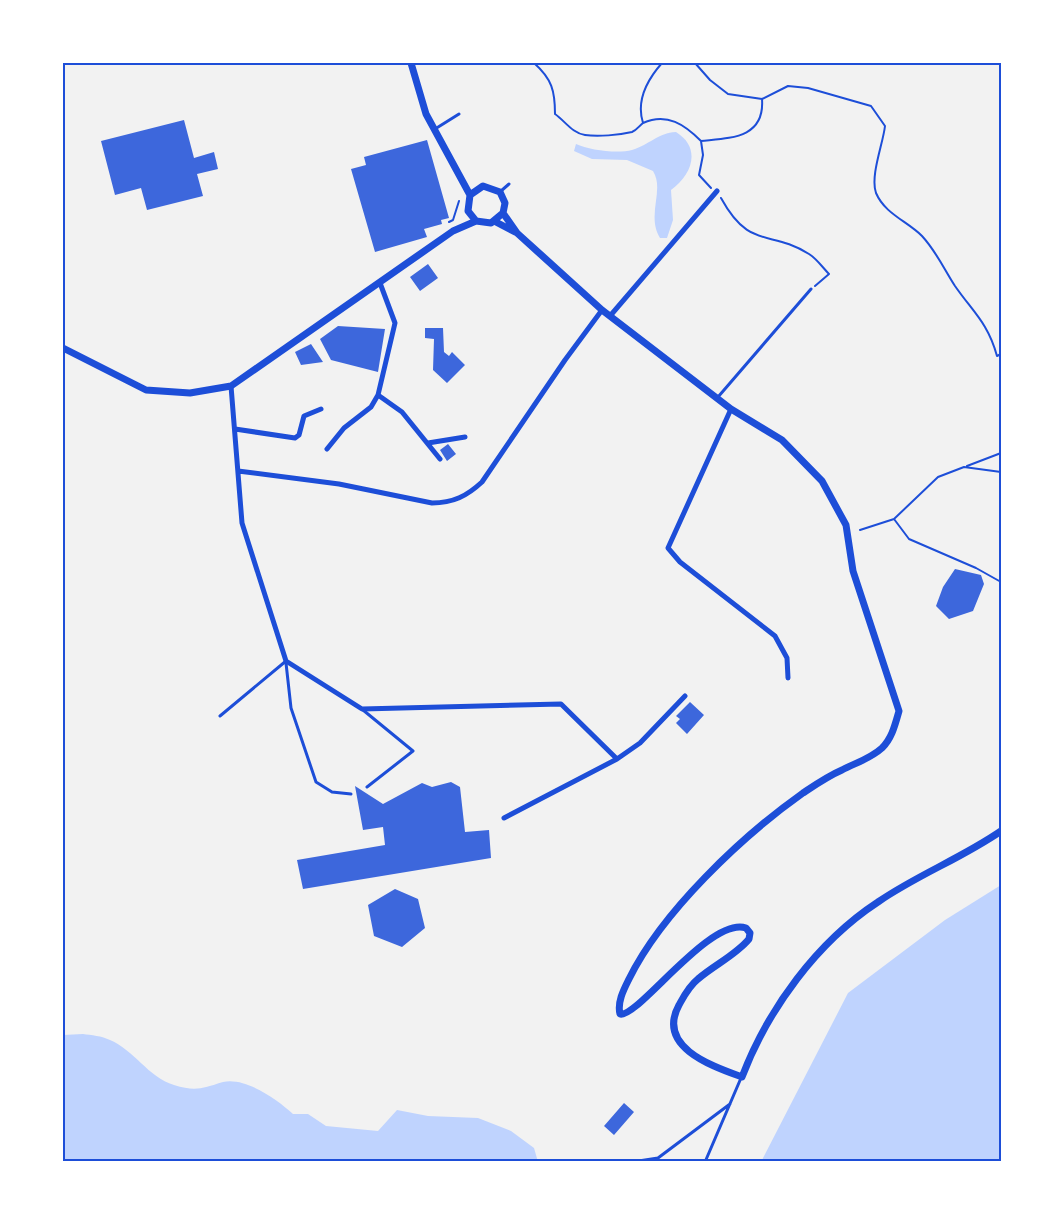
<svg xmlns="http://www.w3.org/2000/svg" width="1064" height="1225" viewBox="0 0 1064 1225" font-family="Figtree,sans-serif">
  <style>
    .water { fill: #bfd3fe }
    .building { fill: #3d67dc }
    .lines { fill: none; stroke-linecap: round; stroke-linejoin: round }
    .path { stroke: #1d4ed8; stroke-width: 2 }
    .service { stroke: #1d4ed8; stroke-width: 3 }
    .minor { stroke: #1d4ed8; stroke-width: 5 }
    .tertiary { stroke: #1d4ed8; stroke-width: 7 }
    .neatline { fill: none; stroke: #1d4ed8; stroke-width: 2 }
  </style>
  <rect width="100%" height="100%" fill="#f2f2f2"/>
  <!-- water -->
  <path class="water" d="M676 132C702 148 692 175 671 190L673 220 667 238H660C646 215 665 190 653 171L627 160 592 159 574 151 576 144C589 150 617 154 632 150 649 145 658 133 676 132Z
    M1001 885V1162H761L848 993 945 920Z
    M83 1034C91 1035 102 1036 110 1040 134 1050 148 1077 174 1085 196 1092 203 1088 223 1082 246 1077 278 1100 293 1114H308L326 1126 378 1131 397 1110 428 1116 478 1118 511 1131 534 1148 538 1162H63V1035Z"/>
  <!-- building -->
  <path class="building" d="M184 120 194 158 214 152 218 169 197 174 203 196 147 210 141 188 115 195 101 141Z
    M427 140 449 218 441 220 442 224 424 229 427 237 375 252 351 169 366 165 364 157Z
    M428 264 438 278 420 291 410 277Z
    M338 326 385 329 378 372 331 360 320 339Z
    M425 328H443L444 352 449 356 452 352 465 365 447 383 433 370 434 339 425 338Z
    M311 344 323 362 301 365 295 352Z
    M448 444 456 454 447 461 440 450Z
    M955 569 981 575 984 584 973 611 949 619 936 606 943 587Z
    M690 702 704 715 687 734 676 723 680 719 676 716Z
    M451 782 460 787 465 832 489 830 491 858 303 889 297 860 385 845 383 827 363 830 355 786 383 804 422 783 432 787Z
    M395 889 418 899 425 928 402 947 374 936 368 905Z
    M624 1103 634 1112 614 1135 604 1126Z"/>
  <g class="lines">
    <!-- path -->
    <path class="path" d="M534 63C552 79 555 91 555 114 565 121 572 133 585 135 598 137 619 135 632 132 637 130 639 126 643 123 667 112 685 125 701 141L703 155 699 175 711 188
      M695 63 710 80 728 94 762 99C765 139 729 138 701 141
      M762 99 788 86 808 88 871 106 885 126C883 144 870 176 876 193 885 214 907 221 922 236 936 251 944 269 955 286 973 312 988 323 997 356L1001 354
      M643 123C636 101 647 80 662 63
      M721 198C750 251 770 229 809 254 817 259 823 268 829 274L815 286
      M449 222 453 220 459 201
      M967 466 1001 453
      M894 519 909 539 976 568 1001 582
      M860 530 894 519 938 477 964 467 1001 472"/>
    <!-- service -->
    <path class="service" d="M435 129 459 114
      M501 191 509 184
      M718 397 811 289
      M286 663 291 708 316 782 332 792 351 794
      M363 710 413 751 367 787
      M220 716 286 661
      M632 1162 658 1158 730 1104
      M705 1162 741 1078"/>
    <!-- minor -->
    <path class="minor" d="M610 316 717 191
      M231 386 242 523 286 661 362 709 561 704 617 759 640 743 685 696
      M378 395 402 412 440 459
      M731 409 668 548 680 562 775 636 787 658 788 678
      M235 429 295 438 299 435 304 416 321 409
      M428 443 465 437
      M327 449 344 428 371 407 378 395 395 323 380 283
      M238 471 339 484 432 503C453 503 467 496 482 482L565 360 602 310
      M504 818 617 759"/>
    <!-- tertiary -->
    <path class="tertiary" d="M411 63 426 114 470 195
      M503 213 491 223 476 221 468 211 470 195 483 186 500 192 505 203 503 213 517 233 602 310 731 409 782 440 822 481 846 525 853 571 899 711C895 725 892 738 882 748 870 759 855 763 842 770 828 776 815 785 803 793 741 837 662 912 629 979 624 989 617 1002 620 1014 637 1019 710 916 746 928L750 933 749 939C736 955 714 965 698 979 689 986 684 996 679 1005 656 1047 712 1066 742 1077 768 1009 817 942 878 902 917 875 962 858 1001 831
      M494 221 515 232
      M63 348 146 390 190 393 231 386 453 231 476 221"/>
  </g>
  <!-- border -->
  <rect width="1064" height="1225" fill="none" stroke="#ffffff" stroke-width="129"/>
  <rect x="64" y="64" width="936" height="1096" class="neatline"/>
</svg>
